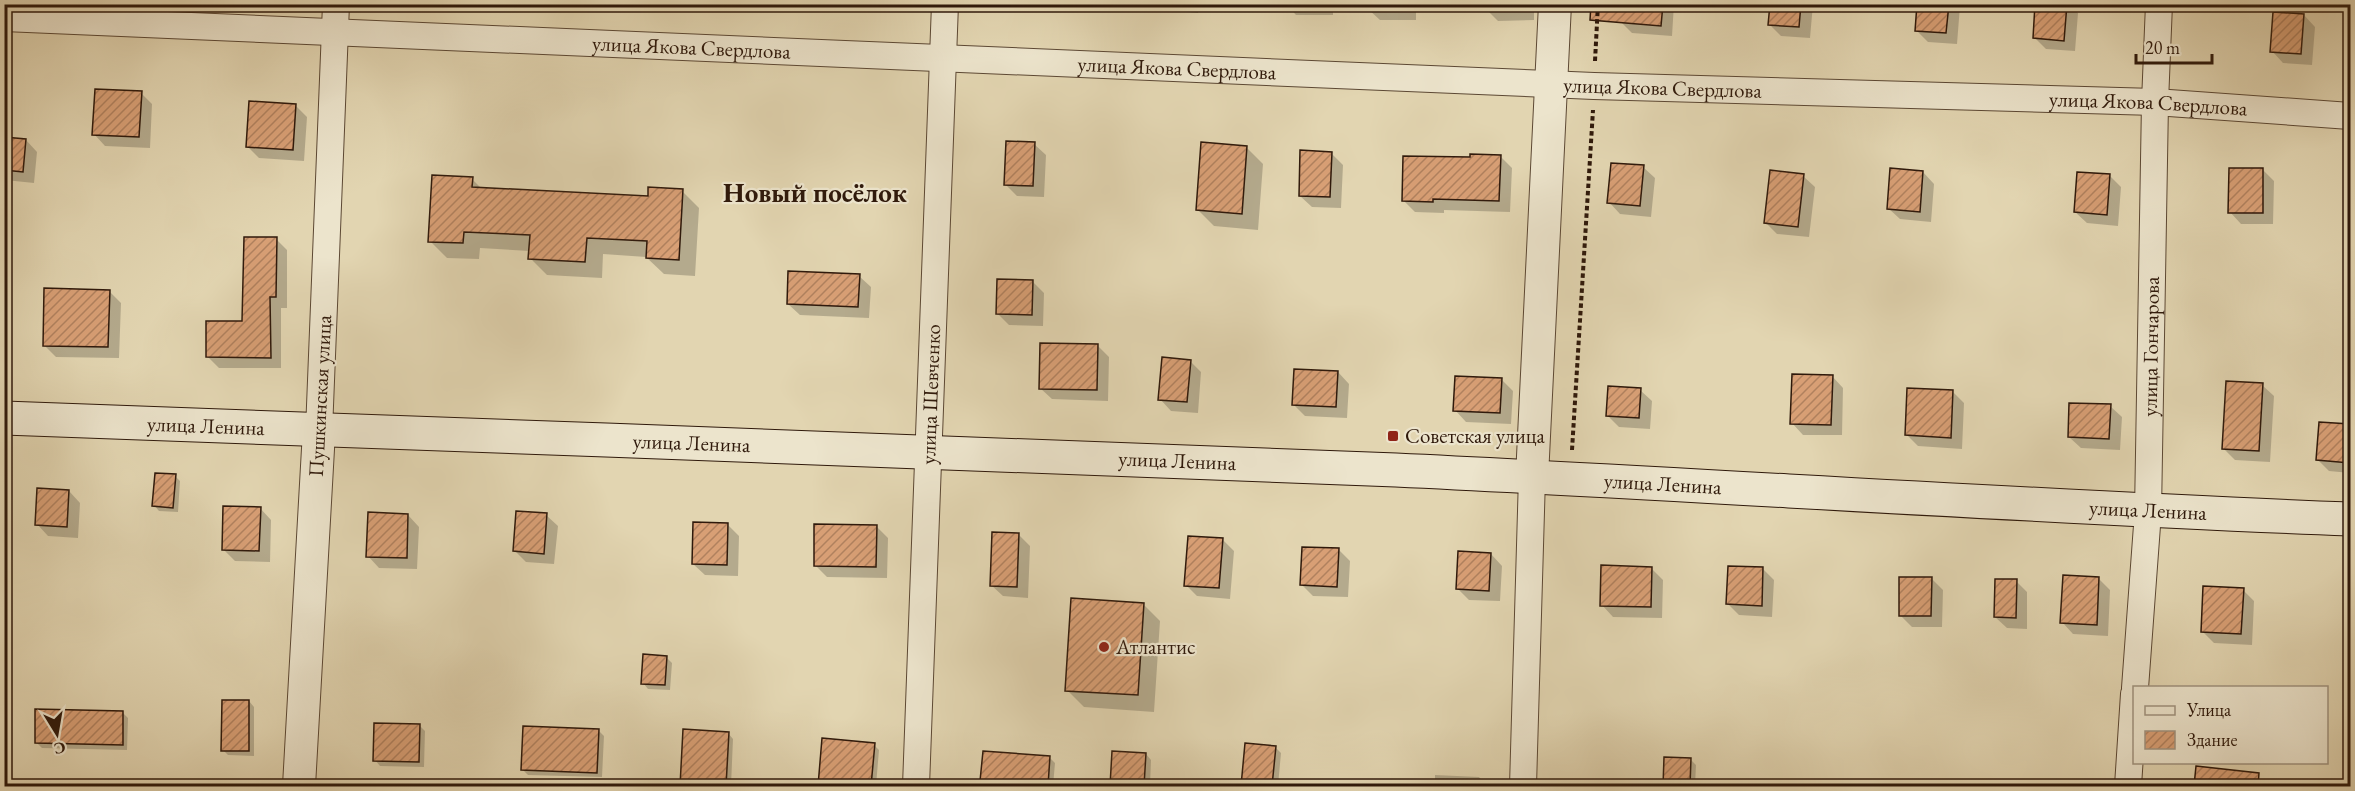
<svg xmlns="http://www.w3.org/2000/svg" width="2355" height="791" viewBox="0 0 2355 791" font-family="'EB Garamond',serif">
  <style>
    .shadow { fill: #0003 }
    .building { fill: url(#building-hatch); stroke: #2f190b; stroke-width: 1.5 }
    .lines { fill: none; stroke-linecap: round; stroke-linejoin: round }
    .minor-casing { stroke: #5c4834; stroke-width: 28 }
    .tertiary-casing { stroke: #5c4834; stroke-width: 34 }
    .secondary-casing { stroke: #2f190b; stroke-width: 35 }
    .path { stroke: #2f190b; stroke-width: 4; stroke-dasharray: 4.5 3; stroke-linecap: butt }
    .minor { stroke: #ece4cc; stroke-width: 26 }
    .tertiary { stroke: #ece4cc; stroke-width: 32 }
    .secondary { stroke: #ece4cc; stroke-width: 33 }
    .poi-dot { fill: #8f2418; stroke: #ece4cc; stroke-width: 2 }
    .labels { text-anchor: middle; stroke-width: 4.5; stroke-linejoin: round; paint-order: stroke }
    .street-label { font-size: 21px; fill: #2f190b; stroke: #ece4cc }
    .poi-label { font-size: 21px; fill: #2f190b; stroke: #ece4cc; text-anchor: start }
    .district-label { font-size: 27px; font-weight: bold; fill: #2f190b; stroke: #ece4cc }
  </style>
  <defs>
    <pattern id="building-hatch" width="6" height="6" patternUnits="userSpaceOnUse" patternTransform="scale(1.5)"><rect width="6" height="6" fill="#d89f75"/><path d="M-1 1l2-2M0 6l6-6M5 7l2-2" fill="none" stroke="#b0815e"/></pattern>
  </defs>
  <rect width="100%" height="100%" fill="#e2d5b1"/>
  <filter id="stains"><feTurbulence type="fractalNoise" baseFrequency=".00333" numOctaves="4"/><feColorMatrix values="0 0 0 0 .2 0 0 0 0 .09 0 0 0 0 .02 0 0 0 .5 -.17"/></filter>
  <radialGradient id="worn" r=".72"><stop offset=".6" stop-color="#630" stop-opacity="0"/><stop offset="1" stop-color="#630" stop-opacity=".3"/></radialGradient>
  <!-- shadow -->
  <path class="shadow" d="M1036 4H1085V7Z
    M1156 4H1199L1198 13 1160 9Z
    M1286 4H1333V15H1296Z
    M1368 4H1416V20H1380L1368 9Z
    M1486 4H1534V20L1498 21 1486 9Z
    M1622 4H1674L1672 36 1632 33 1620 21Z
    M1771 4H1813L1810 38 1781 36 1770 25Z
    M1919 4H1958L1960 6 1957 44 1928 42 1917 31Z
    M2037 4H2069L2078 13 2075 51 2046 49 2035 38Z
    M2304 15 2315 27 2312 65 2283 63 2272 51Z
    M141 93 152 104 150 148 105 146 94 134Z
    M295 105 307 117 304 161 259 158 248 147Z
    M4 138 26 140 37 152 34 183 5 180Z
    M1034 144 1046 155 1044 197 1017 196 1005 184Z
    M1246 147 1263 164 1258 230 1214 226 1197 209Z
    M1331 153 1343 165 1341 208 1312 207 1300 196Z
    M1500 156 1512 168 1510 212 1444 210V213L1415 212 1404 201 1471 159Z
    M1643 167 1655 178 1651 217 1620 214 1609 202Z
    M2263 170 2274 181 2273 224H2241L2230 212Z
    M1923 172 1934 184 1931 222 1900 219 1888 208Z
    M1803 176 1815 187 1809 237 1777 234 1765 222Z
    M2110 176 2121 187 2118 226 2087 223 2075 212Z
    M472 179 482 189 649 197 682 191 699 208 695 276 664 274 646 257 603 254 602 278 547 275 530 258V251L480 248 479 259 447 258 430 241Z
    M276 239 287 250V308H281V368H219L208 357 243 323Z
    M859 276 871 287 869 318 800 315 788 304Z
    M1033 282 1044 293 1043 326 1009 325 997 313Z
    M109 291 121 303 119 358 56 357 44 345Z
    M1098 346 1109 357 1108 401 1052 399 1040 388Z
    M1190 361 1201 372 1198 413 1171 411 1160 399Z
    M1338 372 1349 384 1347 418 1305 416 1294 405Z
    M1832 376 1843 388 1842 435H1803L1792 423Z
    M1502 380 1513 391 1511 424 1466 422 1455 410Z
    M2262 385 2274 396 2270 462 2235 460 2223 448Z
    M1640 390 1652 401 1650 429 1619 427 1608 416Z
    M1953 392 1964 403 1962 449 1918 446 1907 435Z
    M2110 406 2122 417 2120 450 2081 448 2069 437Z
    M2321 423 2350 426V473L2329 471 2318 460Z
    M175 476 180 481 178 512 159 511 154 505Z
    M69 491 80 503 78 538 48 536 37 524Z
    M4 503 8 507 6 548H4Z
    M260 508 271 520 270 562 235 561 224 550Z
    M408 515 419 527 417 569 379 568 368 556Z
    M546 515 558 526 554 564 526 562 514 550Z
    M727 524 739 536 738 576 705 575 693 564Z
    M876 526 888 538 887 578 827 577 815 565Z
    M1019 535 1030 546 1028 598 1003 596 991 585Z
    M1222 539 1234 551 1230 599 1197 596 1186 585Z
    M1339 550 1350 561 1348 597 1313 596 1301 584Z
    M1491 554 1502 566 1500 601 1469 600 1457 588Z
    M1651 568 1663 580 1662 618 1613 617 1602 605Z
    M1763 569 1774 580 1772 617 1739 615 1728 604Z
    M1932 579 1943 590 1942 627H1912L1900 615Z
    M2099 579 2110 590 2108 636 2073 634 2062 622Z
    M2016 581 2027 592V629L2007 628 1995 617Z
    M2243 590 2254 601 2252 645 2214 643 2202 631Z
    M1143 604 1160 621 1154 712 1084 707 1067 690Z
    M666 657 672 663 670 690 648 689 643 683Z
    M249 701 254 707V756L228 755 223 750Z
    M123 713 128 718 127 750 42 748 36 742Z
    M420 726 425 731 424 767 380 766 375 760Z
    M599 731 604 736 602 777 528 775 522 769Z
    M685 731 728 733 733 739 731 786H682Z
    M824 740 874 745 879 750 876 786H820Z
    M1246 745 1275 747 1281 753 1278 786H1243Z
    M1114 752 1146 754 1151 760 1150 786H1112Z
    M1049 757 1055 763 1053 786H987L982 780Z
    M1666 759 1691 760 1696 765 1695 786H1665Z
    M2198 767 2252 774 2264 786H2196Z
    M1435 775 1479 777 1484 783V786H1435Z
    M1591 779 1662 786H1590Z
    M2041 780 2084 785 2085 786H2040Z
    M1771 781 1828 783 1831 786H1771Z"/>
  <!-- building -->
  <path class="building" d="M1591 4H1663L1661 26 1590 20Z
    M1770 4H1801L1799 27 1768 25Z
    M1917 4H1949L1946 33 1915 31Z
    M2035 4H2067L2064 41 2033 38Z
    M2273 12 2304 14 2301 54 2270 52Z
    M95 89 142 91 139 137 92 135Z
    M249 101 296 104 293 150 246 147Z
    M4 137 26 139 23 172 4 170Z
    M1006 141 1035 142 1033 186 1004 185Z
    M1201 142 1247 146 1242 214 1196 210Z
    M1300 150 1332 152 1330 197 1299 196Z
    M1470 154 1501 155 1499 201 1433 199V202L1402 201 1403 156 1470 157Z
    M1611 163 1644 165 1640 206 1607 203Z
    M1890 168 1923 171 1920 212 1887 209Z
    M2229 168H2263V213H2228Z
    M1770 170 1804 174 1798 227 1764 223Z
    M2077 172 2110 174 2107 215 2074 212Z
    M432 175 473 177 472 187 648 196V187L683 189 679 260 646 258 647 241 587 238 585 262 528 259 530 235 464 232 463 243 428 242Z
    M244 237H277L276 297H270L271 358 206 357V321H242Z
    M788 271 860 274 858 307 787 304Z
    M997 279 1033 280 1032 315 996 314Z
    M44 288 110 290 108 347 43 346Z
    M1040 343 1098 344 1097 390 1039 389Z
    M1162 357 1191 360 1187 402 1158 400Z
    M1294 369 1338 371 1336 407 1292 405Z
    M1792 374 1833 375 1831 425 1790 424Z
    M1455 376 1502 378 1500 413 1453 411Z
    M2226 381 2263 383 2259 451 2222 449Z
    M1608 386 1641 388 1639 418 1606 416Z
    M1907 388 1953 390 1951 438 1905 435Z
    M2069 403 2111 404 2109 439 2068 437Z
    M2319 422 2350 424V463L2316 460Z
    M155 473 176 474 173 508 152 506Z
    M37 488 69 490 67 527 35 525Z
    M223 506 261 507 259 551 222 550Z
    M516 511 547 513 544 554 513 551Z
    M368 512 408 514 407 558 366 557Z
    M693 522 728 523 727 565 692 564Z
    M814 524 877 525 876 567 814 566Z
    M992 532 1019 533 1017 587 990 586Z
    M1188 536 1223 538 1219 588 1184 586Z
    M1302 547 1339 548 1337 587 1300 585Z
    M1458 551 1491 553 1489 591 1456 589Z
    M1601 565 1652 567 1651 607 1600 606Z
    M1728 566 1763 567 1762 606 1726 604Z
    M2063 575 2099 577 2097 625 2060 623Z
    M1899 577H1932L1931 616H1899Z
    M1995 579H2017L2016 618 1994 617Z
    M2203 586 2244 588 2241 634 2201 632Z
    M1071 598 1144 603 1138 695 1065 691Z
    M643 654 667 656 665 685 641 684Z
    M222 700H249V751H221Z
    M35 709 123 711V745L35 743Z
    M374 723 420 724 419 762 373 761Z
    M523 726 599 729 597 773 521 770Z
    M683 729 729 732 726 786H680Z
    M822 738 875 743 871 786H818Z
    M1245 743 1276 746 1272 786H1241Z
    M983 751 1050 756 1048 786H1004V783L980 781Z
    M1112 751 1146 753 1144 786H1110Z
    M1664 757 1691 758 1690 786H1663Z
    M2196 766 2259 773 2258 786H2194Z"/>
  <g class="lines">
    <defs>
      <g id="minor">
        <path id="s1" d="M4 18 1594 86 2155 102 2350 116"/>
        <path d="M319 431 336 4"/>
        <path id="s2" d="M2135 688 2148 512 2155 102 2159 4"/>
        <path id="s3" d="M916 786 945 4"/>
        <path d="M1523 786 1532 477"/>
        <path d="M2128 786 2134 694"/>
      </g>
      <path id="tertiary" d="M1532 477 1555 4
        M299 786 319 431"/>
      <g id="secondary">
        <path id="s4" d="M4 418C468 437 932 449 1396 470 1714 485 2032 507 2350 519"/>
      </g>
    </defs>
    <!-- minor casing -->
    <use href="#minor" class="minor-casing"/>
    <!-- tertiary casing -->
    <use href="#tertiary" class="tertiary-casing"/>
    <!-- secondary casing -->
    <use href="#secondary" class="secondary-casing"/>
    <!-- path -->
    <path class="path" d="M1595 61 1598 4
      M1572 450 1593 110"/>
    <!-- minor -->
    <use href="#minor" class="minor"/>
    <!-- tertiary -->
    <use href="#tertiary" class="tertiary"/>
    <!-- secondary -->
    <use href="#secondary" class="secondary"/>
  </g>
  <!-- markers -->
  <g class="poi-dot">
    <rect x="1387" y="430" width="12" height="12" rx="3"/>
    <circle cx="1104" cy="647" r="6"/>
  </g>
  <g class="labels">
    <!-- street labels -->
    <g class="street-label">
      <text dy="7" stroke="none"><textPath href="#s1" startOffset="688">улица Якова Свердлова</textPath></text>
      <text dy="7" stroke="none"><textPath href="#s1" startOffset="1174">улица Якова Свердлова</textPath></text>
      <text dy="7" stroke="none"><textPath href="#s1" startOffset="1660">улица Якова Свердлова</textPath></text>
      <text dy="7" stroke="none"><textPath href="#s1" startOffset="2146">улица Якова Свердлова</textPath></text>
      <text dy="7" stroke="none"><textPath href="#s2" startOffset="342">улица Гончарова</textPath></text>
      <text dy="7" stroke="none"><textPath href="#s3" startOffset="392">улица Шевченко</textPath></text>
      <text transform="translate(320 396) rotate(-87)" y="7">Пушкинская улица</text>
      <text dy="7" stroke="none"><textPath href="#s4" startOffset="202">улица Ленина</textPath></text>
      <text dy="7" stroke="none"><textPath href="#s4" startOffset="688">улица Ленина</textPath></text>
      <text dy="7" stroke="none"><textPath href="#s4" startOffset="1174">улица Ленина</textPath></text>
      <text dy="7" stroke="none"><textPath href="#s4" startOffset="1660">улица Ленина</textPath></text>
      <text dy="7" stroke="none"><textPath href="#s4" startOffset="2146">улица Ленина</textPath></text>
    </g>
    <!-- poi labels -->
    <g class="poi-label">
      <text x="1405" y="443">Советская улица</text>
      <text x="1116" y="654">Атлантис</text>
    </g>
    <!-- district labels -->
    <g class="district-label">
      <text x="815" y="202">Новый посёлок</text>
    </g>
  </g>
  <!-- margin -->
  <rect width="2355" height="791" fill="none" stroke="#e2d5b1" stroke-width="24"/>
  <rect x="6" y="6" width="2343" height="779" fill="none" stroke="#2f190b" stroke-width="3"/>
  <rect x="12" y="12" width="2331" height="767" fill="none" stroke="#2f190b" stroke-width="1.5"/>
  <!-- legend -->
  <rect x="2133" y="686" width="195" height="78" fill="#ece4cc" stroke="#a0937f" stroke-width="1.5"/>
  <rect x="2145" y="706" width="30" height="9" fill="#ece4cc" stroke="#a0937f" stroke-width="1.5"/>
  <text x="2187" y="716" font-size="18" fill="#2f190b">Улица</text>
  <rect x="2145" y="731" width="30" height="18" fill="url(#building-hatch)" stroke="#a0937f" stroke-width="1.5"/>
  <text x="2187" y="746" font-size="18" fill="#2f190b">Здание</text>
  <!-- north arrow -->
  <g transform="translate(57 734) rotate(169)" stroke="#ece4cc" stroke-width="4.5" paint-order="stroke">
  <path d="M0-4.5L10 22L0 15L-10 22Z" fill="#2f190b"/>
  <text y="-9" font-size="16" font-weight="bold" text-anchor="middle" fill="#2f190b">С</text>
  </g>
  <!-- scale -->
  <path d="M2136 54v9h76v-9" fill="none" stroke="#2f190b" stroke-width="3"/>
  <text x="2145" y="54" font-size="18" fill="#2f190b" stroke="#ece4cc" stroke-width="4.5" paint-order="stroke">20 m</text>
  <rect width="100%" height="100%" filter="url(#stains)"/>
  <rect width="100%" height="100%" fill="url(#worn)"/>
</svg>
